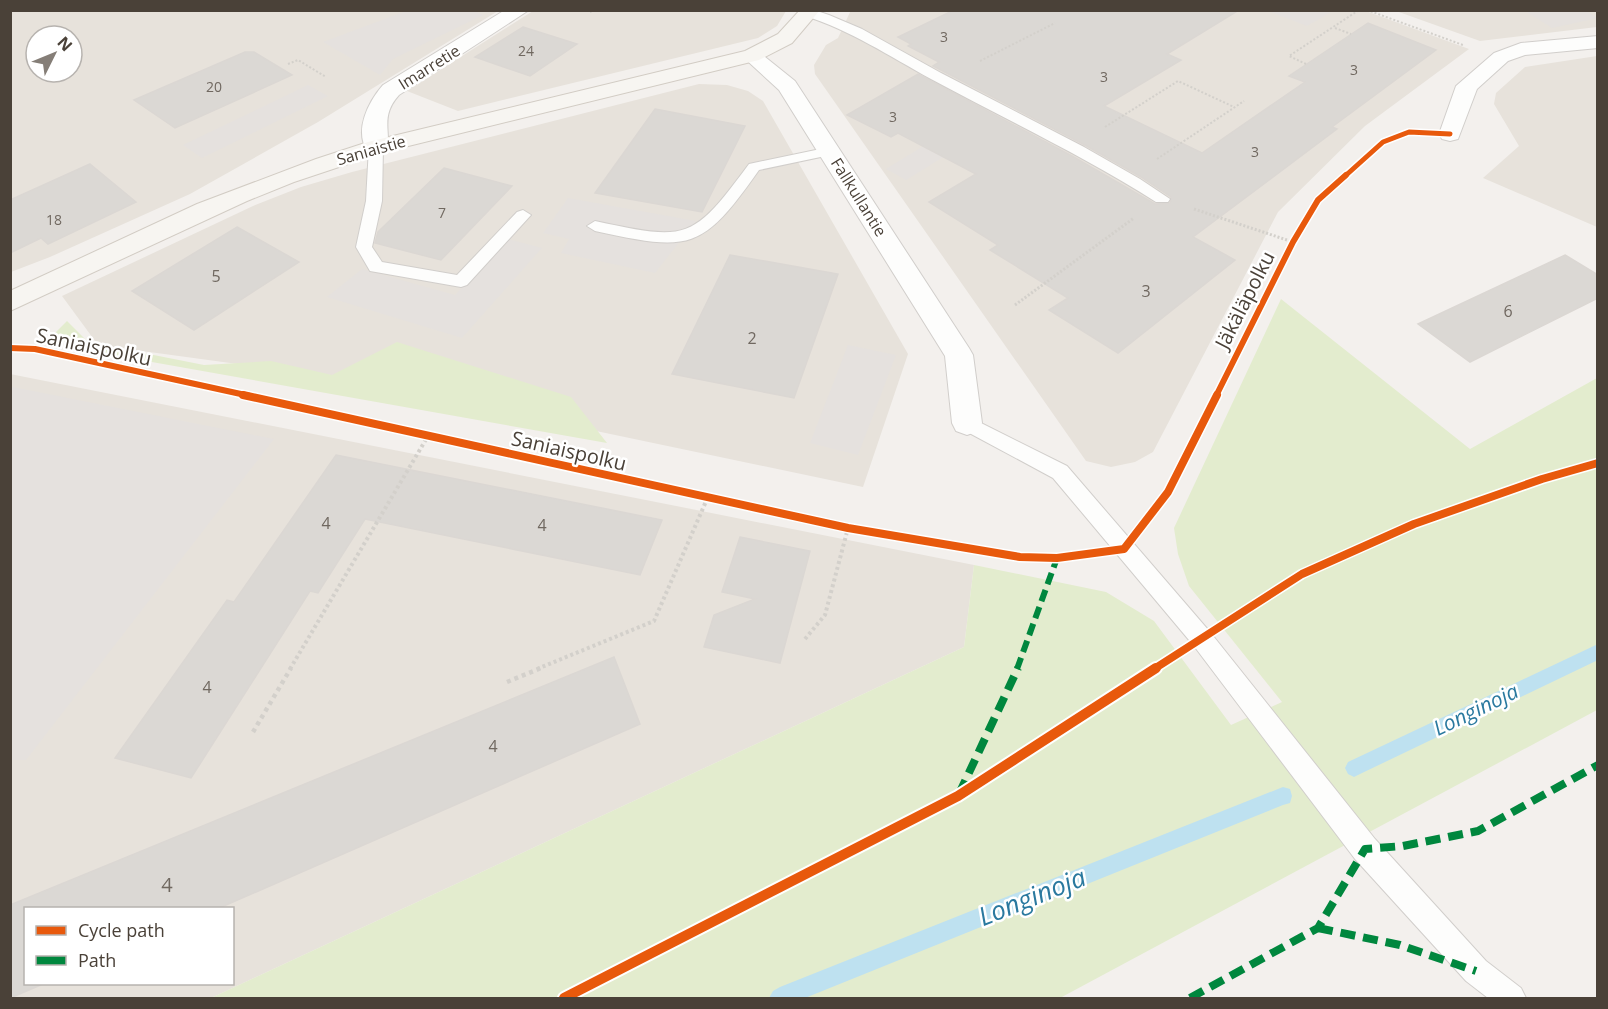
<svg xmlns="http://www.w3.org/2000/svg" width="1608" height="1009" viewBox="0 0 1608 1009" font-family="'Open Sans',sans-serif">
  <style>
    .residential { fill: #e7e2db; fill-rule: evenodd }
    .green { fill: #e3ecce }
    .parking { fill: #e5e1de }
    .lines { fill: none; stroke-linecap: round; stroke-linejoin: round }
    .stream { fill: #bee1f0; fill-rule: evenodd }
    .building { fill: #dbd8d4; stroke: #dbd7d3; stroke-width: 1.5 }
    .lane-casing { stroke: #d1cecb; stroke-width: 2 }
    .street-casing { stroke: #d1cecb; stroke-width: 2 }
    .secondary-casing { stroke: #d2ccc4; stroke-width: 2 }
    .path-far3 { stroke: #d3d0cb; stroke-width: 2; stroke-dasharray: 2 2; stroke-linecap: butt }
    .path-far2 { stroke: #d3d0cb; stroke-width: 3; stroke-dasharray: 2 2; stroke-linecap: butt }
    .path-far1 { stroke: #d3d0cb; stroke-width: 4; stroke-dasharray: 3 3; stroke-linecap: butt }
    .path { stroke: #d3d0cb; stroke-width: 4.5; stroke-dasharray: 4 4; stroke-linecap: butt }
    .lane { fill: #fdfdfc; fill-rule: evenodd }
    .street { fill: #fdfdfc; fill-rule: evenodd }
    .secondary { fill: #f7f5f1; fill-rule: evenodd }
    .quiet-far1 { stroke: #00873e; stroke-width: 6; stroke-dasharray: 12 6; stroke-linecap: butt }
    .quiet { stroke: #00873e; stroke-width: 8; stroke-dasharray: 15 8; stroke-linecap: butt }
    .cycleway-far3-casing { stroke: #fff; stroke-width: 8 }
    .cycleway-far2-casing { stroke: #fff; stroke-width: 9 }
    .cycleway-far1-casing { stroke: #fff; stroke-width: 11 }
    .cycleway-casing { stroke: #fff; stroke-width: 14 }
    .cycleway-far3 { stroke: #e8590c; stroke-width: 5 }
    .cycleway-far2 { stroke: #e8590c; stroke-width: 6 }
    .cycleway-far1 { stroke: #e8590c; stroke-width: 8 }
    .cycleway { stroke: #e8590c; stroke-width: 10 }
    .labels { text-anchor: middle; stroke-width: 5; stroke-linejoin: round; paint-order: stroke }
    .far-number-label { font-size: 14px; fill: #706860 }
    .far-street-label { font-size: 16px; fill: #4a4138; stroke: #fff }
    .number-label { font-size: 16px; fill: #706860 }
    .street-label { font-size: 20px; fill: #4a4138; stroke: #fff }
    .near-number-label { font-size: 20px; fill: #706860 }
    .water-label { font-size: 21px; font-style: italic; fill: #2a799f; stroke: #fff }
    .near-water-label { font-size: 26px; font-style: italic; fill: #2a799f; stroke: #fff }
  </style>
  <rect width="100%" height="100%" fill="#f3f0ed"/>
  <!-- residential -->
  <path class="residential" d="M851 10 1366 11 1469 49 1365 126 1278 212 1153 452 1135 462 1111 467 1086 461 815 74 814 65 826 45 838 38Z
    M11 11H498L318 122 190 194 50 257 11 272ZM36 36H72V72H36Z
    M533 11H786L777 26 758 38 458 111 407 91Z
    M1396 11H1597V27L1480 41Z
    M1597 56 1598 57 1597 227 1483 178 1519 146 1494 104 1496 93 1525 67Z
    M699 84 727 85 748 91 763 101 908 354 863 487 348 379 98 345 62 296 253 206 301 187 352 172Z
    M10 374 974 565 964 647 211 998H11ZM26 908H232V984H26Z"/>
  <!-- green -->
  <path class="green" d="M1281 299 1470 449 1597 378V710L1060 998H211L964 647 974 565 1106 592 1154 621 1231 725 1282 702 1189 586 1178 554 1174 528Z
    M67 321 88 342 204 365 271 361 332 375 397 342 571 397 607 443 73 348 54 334Z"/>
  <!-- parking -->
  <path class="parking" d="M409 10 475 11 483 15 393 59 380 75 323 42Z
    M1268 11H1333L1307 26Z
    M1525 11H1587L1597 18 1552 28Z
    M308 85 328 96 202 158 183 145Z
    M1002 121 906 180 886 169 954 127Z
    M568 198 696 221 655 273 561 253 569 239 543 233Z
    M508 239 542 248 462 338 327 297 362 269 455 295Z
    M848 345 896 355 858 455 810 443Z
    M13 387 274 439 26 760H11L10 389Z"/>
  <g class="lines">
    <!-- stream -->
    <path class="stream" d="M1598 644V660L1360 774 1354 777 1348 774 1345 768 1348 762Z
      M1283 787 1290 789 1292 796 1290 803 1283 805 805 998H769L773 991 780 987Z"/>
  </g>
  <!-- building -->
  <path class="building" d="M954 10H1239L1167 54 1181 60 1104 106 1202 153 1305 82 1289 76 1368 23 1436 50 1332 127 1337 129 1193 237 1235 260 1118 353 1049 310 1068 298 990 250 998 245 929 202 976 174 898 133 891 137 847 115 918 74 1072 156 1155 204 1170 203 1171 197 1141 177 1085 145 933 66 939 62 908 46 911 44 898 37Z
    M523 27 577 44 530 76 475 57Z
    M245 52H254L292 75 175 128 134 100Z
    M655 109 745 126 702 212 595 193Z
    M90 164 136 202 48 244 41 238 10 253V200Z
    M444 168 512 186 441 260 375 243 378 232Z
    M237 227 299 262 194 330 132 291Z
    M730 255 838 274 794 398 672 374Z
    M1565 255 1598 275V298L1470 362 1418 324Z
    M336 455 662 520 640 575 365 519 318 593 310 591 191 778 115 758 227 600 234 602Z
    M740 537 810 551 780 663 704 647 714 615 755 599 722 592Z
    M614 657 640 724 217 909H26V984H43L10 998V905Z"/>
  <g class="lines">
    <defs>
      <path id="lane" d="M804 10H814L829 15 862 29 941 73 1084 147 1140 179 1170 199 1168 202H1156C1084 156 1007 120 931 79 889 56 850 30 805 16Z
        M376 143 383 147 382 201 372 247 382 262 457 275 517 212 523 210 531 215 467 285 461 287 370 271 356 247 366 201 369 147Z
        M830 147 835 148 837 151 835 154 759 170C702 251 691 252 595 231L587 226 595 221C688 241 692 241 749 164Z
        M967 416 1067 466 1210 632 1375 839 1486 961 1521 988 1526 998H1488L1466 981 1355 859 1194 646 1053 478 960 428 957 423 960 418Z"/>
      <path id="street" d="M505 10H529L399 95C377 119 395 137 384 152L376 154 368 152C353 131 369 101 383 85Z
        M1598 36V48L1525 55 1508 61 1477 89 1458 139 1450 141 1442 139 1439 134 1456 86 1494 53 1521 43Z
        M752 50 759 52 795 81 969 348 973 355 982 423 978 431 967 435 956 431 952 423 945 356 779 90 742 56 745 52Z"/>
      <path id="secondary" d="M800 10H820L792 43 759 60 384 152 294 182 247 201 10 311V291L197 204 316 159 368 142 745 51 778 34Z"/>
    </defs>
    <!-- lane casing -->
    <use href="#lane" class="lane-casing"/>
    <!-- street casing -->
    <use href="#street" class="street-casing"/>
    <!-- secondary casing -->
    <use href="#secondary" class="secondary-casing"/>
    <!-- path-far3 -->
    <path class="path-far3" d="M1367 10 1463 45
      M590 12 594 10
      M1335 28 1351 34
      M980 61 1055 23
      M288 64 298 60 326 77
      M1306 64 1289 56 1359 10
      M1105 127 1178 81 1234 107
      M1157 159 1244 101"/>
    <!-- path-far2 -->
    <path class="path-far2" d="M1194 209 1293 242
      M1015 305 1134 218"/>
    <!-- path-far1 -->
    <path class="path-far1" d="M805 639 825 615 848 528
      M290 669 428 436
      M537 669 654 621 707 499"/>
    <!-- path -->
    <path class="path" d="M507 682 541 668
      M253 732 291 668"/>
    <!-- lane -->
    <use href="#lane" class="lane"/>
    <!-- street -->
    <use href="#street" class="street"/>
    <!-- secondary -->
    <use href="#secondary" class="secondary"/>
    <!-- quiet-far1 -->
    <path class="quiet-far1" d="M1017 669 1057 558"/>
    <!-- quiet -->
    <path class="quiet" d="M959 794 1018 668
      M1318 928 1400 945 1476 971
      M1190 998 1318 928 1365 849 1403 846 1478 831 1598 765"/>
    <defs>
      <path id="cycleway-far3" d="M1344 177 1383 142 1409 132 1450 134"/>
      <path id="cycleway-far2" d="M10 348 35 349 250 396
        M1216 396 1293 242 1318 200 1346 175"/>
      <path id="cycleway-far1" d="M243 395 848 528 1020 557 1057 558 1124 549 1168 492 1217 395
        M1154 669 1302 574 1414 524 1542 479 1598 463"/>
      <path id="cycleway" d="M564 998 958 796 1156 668"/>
    </defs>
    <!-- cycleway-far3 casing -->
    <use href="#cycleway-far3" class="cycleway-far3-casing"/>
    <!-- cycleway-far2 casing -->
    <use href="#cycleway-far2" class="cycleway-far2-casing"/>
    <!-- cycleway-far1 casing -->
    <use href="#cycleway-far1" class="cycleway-far1-casing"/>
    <!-- cycleway casing -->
    <use href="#cycleway" class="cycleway-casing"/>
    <!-- cycleway-far3 -->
    <use href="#cycleway-far3" class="cycleway-far3"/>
    <!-- cycleway-far2 -->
    <use href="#cycleway-far2" class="cycleway-far2"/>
    <!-- cycleway-far1 -->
    <use href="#cycleway-far1" class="cycleway-far1"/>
    <!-- cycleway -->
    <use href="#cycleway" class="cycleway"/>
  </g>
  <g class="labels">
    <!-- far-number labels -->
    <g class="far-number-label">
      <text x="944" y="42">3</text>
      <text x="526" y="56">24</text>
      <text x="1354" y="75">3</text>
      <text x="1104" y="82">3</text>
      <text x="214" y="92">20</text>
      <text x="893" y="122">3</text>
      <text x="1255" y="157">3</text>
      <text x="442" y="218">7</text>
      <text x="54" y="225">18</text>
    </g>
    <!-- far-street labels -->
    <g class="far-street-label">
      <text transform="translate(429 67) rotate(-32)" y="6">Imarretie</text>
      <text transform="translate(371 150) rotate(-16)" y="6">Saniaistie</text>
      <text transform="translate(859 197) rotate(58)" y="6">Fallkullantie</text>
    </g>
    <!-- number labels -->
    <g class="number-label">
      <text x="216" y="282">5</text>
      <text x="1146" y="297">3</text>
      <text x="1508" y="317">6</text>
      <text x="752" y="344">2</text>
      <text x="326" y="529">4</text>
      <text x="542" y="531">4</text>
      <text x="207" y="693">4</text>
      <text x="493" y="752">4</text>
    </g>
    <!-- street labels -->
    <g class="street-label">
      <text transform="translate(1245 300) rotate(-63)" y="7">Jäkäläpolku</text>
      <text transform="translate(94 347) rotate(12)" y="7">Saniaispolku</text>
      <text transform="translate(569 451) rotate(13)" y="7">Saniaispolku</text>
    </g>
    <!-- near-number labels -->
    <g class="near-number-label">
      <text x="167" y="892">4</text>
    </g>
    <!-- water labels -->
    <g class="water-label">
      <text transform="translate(1476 710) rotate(-26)" y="7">Longinoja</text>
    </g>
    <!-- near-water labels -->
    <g class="near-water-label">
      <text transform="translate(1032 897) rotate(-22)" y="9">Longinoja</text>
    </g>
  </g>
  <!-- border -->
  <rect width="1608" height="1009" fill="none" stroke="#4a4138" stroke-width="24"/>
  <!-- legend -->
  <rect x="24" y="907" width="210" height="78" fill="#ffffff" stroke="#b7b3af" stroke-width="1.5"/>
  <rect x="36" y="926" width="30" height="9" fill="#e8590c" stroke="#b7b3af" stroke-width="1.5"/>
  <text x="78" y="937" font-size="18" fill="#4a4138">Cycle path</text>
  <rect x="36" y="956" width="30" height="9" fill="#00873e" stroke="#b7b3af" stroke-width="1.5"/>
  <text x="78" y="967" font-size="18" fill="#4a4138">Path</text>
  <!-- north arrow -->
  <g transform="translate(54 54) rotate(47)"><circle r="28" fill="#ffffff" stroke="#b7b3af" stroke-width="1.5"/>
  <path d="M0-4.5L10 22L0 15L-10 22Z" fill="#857e77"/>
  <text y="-9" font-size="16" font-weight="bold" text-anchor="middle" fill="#4a4138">N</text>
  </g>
</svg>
